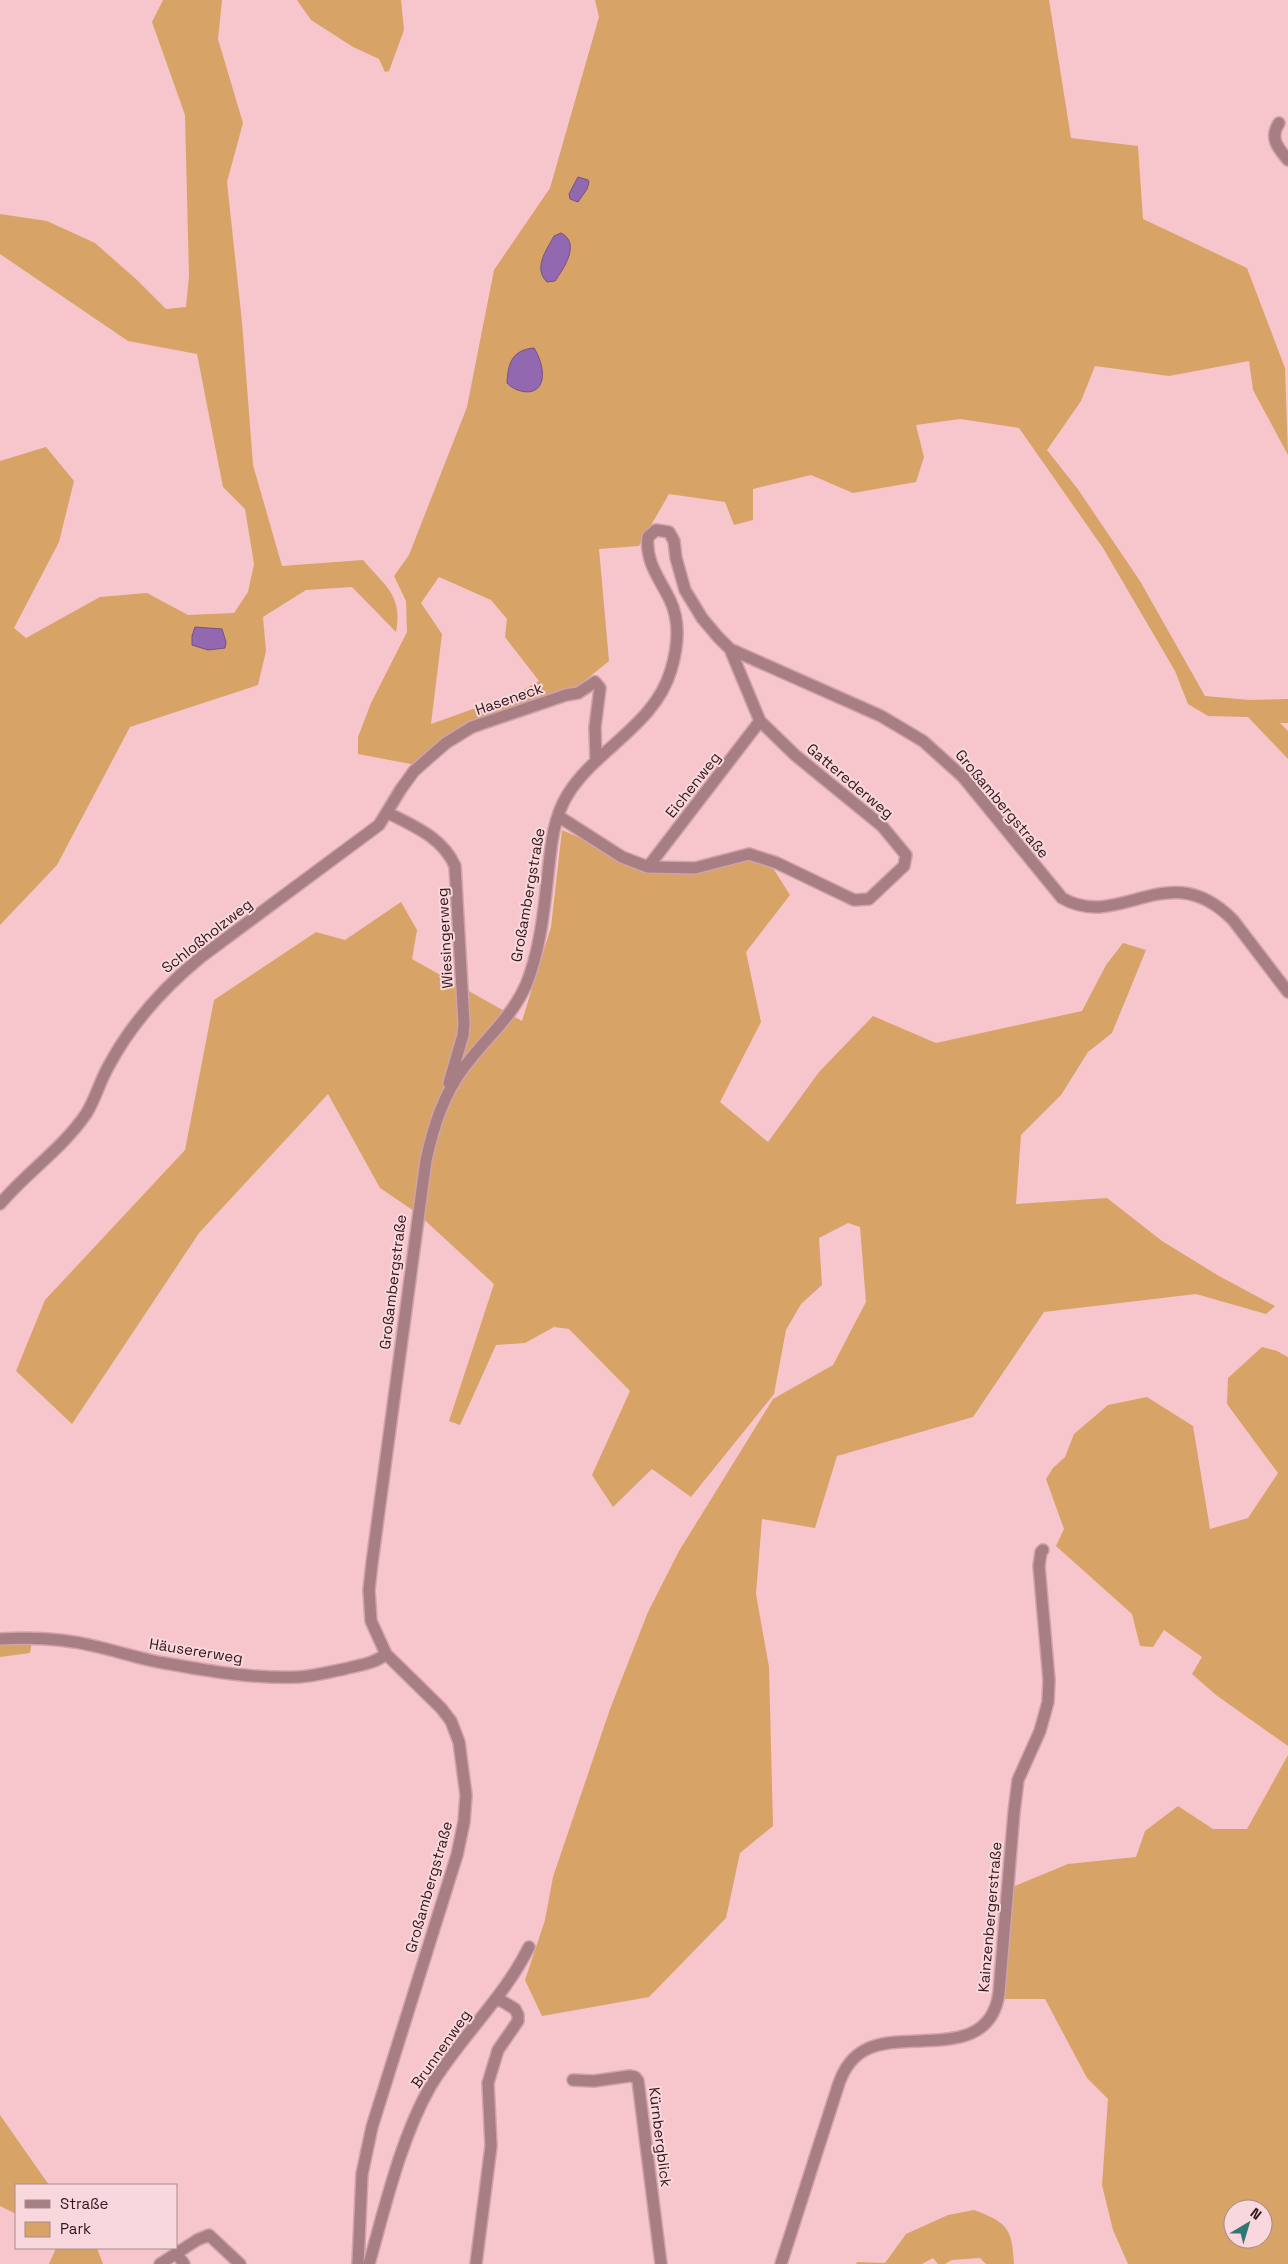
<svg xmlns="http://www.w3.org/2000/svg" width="1288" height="2264" viewBox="0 0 1288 2264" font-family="'Space Grotesk',sans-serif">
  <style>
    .green { fill: #d8a367; fill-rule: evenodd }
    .water { fill: #9269b1; stroke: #755084 }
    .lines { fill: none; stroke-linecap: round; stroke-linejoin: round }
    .minor-casing { stroke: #cfa3a9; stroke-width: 14 }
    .minor { stroke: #a77e84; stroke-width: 11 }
    .labels { text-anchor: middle; stroke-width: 4; stroke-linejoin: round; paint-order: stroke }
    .street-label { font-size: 15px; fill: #32151b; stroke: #f8d8dc }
  </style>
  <rect width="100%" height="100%" fill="#f6c6cc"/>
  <!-- green -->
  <path class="green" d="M163 0H222L218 39 243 123 227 182 242 322 253 465 282 566 363 560C385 586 403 595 396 632L352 587 306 590 263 617 266 651 258 685 130 727 57 865 0 925V461L46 447 74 481 59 542 14 628 26 638 100 597 147 593 188 615 234 613 248 592 254 564 245 509 223 487 197 354 128 341 0 254V214L47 221 95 243 137 280 166 309 186 307 189 276 185 115 152 22Z
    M297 0H401L404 30 389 71 385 72 379 59 353 47 311 20Z
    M595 0H1049L1071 138 1138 146 1143 219 1247 268 1285 368 1288 455 1253 390 1249 361 1169 376 1095 366 1081 401 1047 450 1077 488 1140 581 1205 696 1250 700 1288 699V723H1280L1288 731V759L1248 717 1208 716 1188 704 1175 671 1103 548 1019 428 960 419 916 425 924 457 916 482 853 493 811 475 753 489V520L734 525 725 502 669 494 639 546 599 549 609 661 577 687 462 725 429 751 416 765 358 754V737L371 703 407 632 406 601 394 576 409 555 467 407 494 270 550 188 599 17ZM439 577 491 600 507 619 505 637 539 681 506 700 473 709 431 724 442 634 421 603Z
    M562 830 596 845 628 866 666 874 717 868 750 859 773 868 790 895 746 952 761 1022 720 1102 768 1142 819 1072 873 1016 936 1043 1082 1011 1106 965 1123 943 1146 950 1112 1033 1088 1052 1061 1095 1021 1135 1016 1204 1107 1198 1162 1241 1219 1276 1275 1306 1266 1314 1196 1294 1044 1312 973 1417 837 1456 815 1528 762 1519 756 1594 769 1667 773 1826 740 1853 726 1918 649 1997 542 2016 525 1980 545 1920 553 1877 610 1709 648 1612 679 1551 773 1399 833 1365 866 1302 860 1227 848 1223 819 1238 822 1285 801 1304 786 1330 774 1394 691 1497 652 1469 613 1507 592 1475 630 1391 569 1329 554 1327 525 1343 496 1345 460 1425 449 1421 494 1284 417 1213 380 1188 328 1094 199 1233 72 1424 16 1371 45 1300 185 1150 214 1000 316 932 345 940 401 902 417 930 412 959 522 1021 551 927Z
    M1262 1347 1277 1351 1288 1357V1746L1216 1695 1192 1674 1202 1657 1164 1630 1153 1647 1140 1646 1132 1614 1056 1546 1064 1529 1046 1479 1053 1468 1065 1457 1074 1434 1108 1405 1147 1397 1193 1426 1210 1529 1248 1518 1278 1473 1227 1404 1228 1378Z
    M32 1641 30 1653 0 1657V1642Z
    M1288 1755V2264H1128L1113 2230 1102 2185 1108 2099 1087 2078 1045 1999H1001L1010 1888 1068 1864 1136 1857 1145 1831 1178 1806 1213 1829H1247ZM1233 2209H1263V2239H1233Z
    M0 2115 49 2185H16V2214L0 2206Z
    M974 2210C1008 2223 1012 2228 1014 2264H986L980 2258 952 2260 945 2264H938L933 2258 922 2264H856L857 2262 885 2263 906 2234 948 2215Z
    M56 2248H97L103 2264H49Z"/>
  <!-- water -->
  <path class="water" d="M578 177 588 180 589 182 587 189 578 202 570 199 569 194Z
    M561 233C581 243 564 268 555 281L547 282C533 268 546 251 554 236Z
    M534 348C539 356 544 369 542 379 539 398 516 393 507 383 508 363 512 350 534 348Z
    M195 627 222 629 226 642 225 648 208 650 192 645V636Z"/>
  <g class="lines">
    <defs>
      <path id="minor" d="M1279 123C1269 138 1278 148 1288 160
        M388 813C414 826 443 838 455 866L464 1024 463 1035 449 1083
        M558 816 622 857 648 867 695 868 749 854 777 863 854 900 869 899 904 866 906 855 882 826 795 755 760 721 730 649
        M648 867 760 721
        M0 1204C27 1172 62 1149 86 1114 95 1100 99 1084 107 1069 130 1025 163 988 201 957L379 825 401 789 414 771 446 743 472 727 566 695 578 693 595 682 600 688 595 727 596 761
        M0 1639C32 1637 63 1638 94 1646 117 1651 140 1659 164 1663 208 1671 255 1679 299 1677 314 1676 329 1672 344 1669 359 1665 374 1664 386 1654
        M573 2080 594 2081 630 2076 635 2077 638 2081 661 2264
        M176 2253 184 2264
        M160 2264 197 2240 209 2235 240 2264
        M358 2264 362 2174 372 2127 457 1855 464 1822 466 1795 459 1742 451 1721 441 1708 386 1654 371 1621 369 1590 372 1563 426 1160C434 1125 443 1095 465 1066 485 1039 512 1017 526 985 540 951 544 910 548 874 551 846 553 818 568 794 597 748 655 725 671 670 678 647 681 623 670 600 660 579 645 562 648 537L656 530 669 532 674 541 676 558 685 590 702 618 718 637 730 649 881 716 923 741 963 777 1062 898C1121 932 1168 854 1233 920L1288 992
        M369 2264C385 2207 401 2138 430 2087 460 2037 504 1998 529 1947
        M476 2264 491 2146 488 2083 498 2050 518 2021V2015L515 2009 497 1998
        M781 2264 839 2083C844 2069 852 2057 865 2050 907 2028 989 2063 999 1993L1014 1812 1018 1780 1040 1731 1048 1702 1049 1680 1039 1566 1041 1552 1043 1550"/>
    </defs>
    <!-- minor casing -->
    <use href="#minor" class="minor-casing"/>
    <!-- minor -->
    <use href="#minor" class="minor"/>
  </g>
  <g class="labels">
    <!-- street labels -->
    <g class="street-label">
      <text transform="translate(509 699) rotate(-19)" y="5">Haseneck</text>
      <text transform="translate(850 781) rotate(40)" y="5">Gatterederweg</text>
      <text transform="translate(693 785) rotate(-52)" y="5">Eichenweg</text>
      <text transform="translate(1002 804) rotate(50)" y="5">Großambergstraße</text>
      <text transform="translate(528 895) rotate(-80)" y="5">Großambergstraße</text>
      <text transform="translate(207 936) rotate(-38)" y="5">Schloßholzweg</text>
      <text transform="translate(445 938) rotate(-93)" y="5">Wiesingerweg</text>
      <text transform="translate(393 1282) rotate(-83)" y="5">Großambergstraße</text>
      <text transform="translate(196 1651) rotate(9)" y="5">Häusererweg</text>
      <text transform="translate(429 1887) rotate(-74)" y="5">Großambergstraße</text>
      <text transform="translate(990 1917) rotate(-85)" y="5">Kainzenbergerstraße</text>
      <text transform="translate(441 2049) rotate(-55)" y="5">Brunnenweg</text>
      <text transform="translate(660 2137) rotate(83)" y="5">Kürnbergblick</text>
    </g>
  </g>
  <!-- legend -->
  <rect x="15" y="2184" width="162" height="65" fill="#f8d8dc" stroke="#a98a8f"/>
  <rect x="25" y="2200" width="25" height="8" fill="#a77e84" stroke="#a98a8f"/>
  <text x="60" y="2209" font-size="15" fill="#32151b">Straße</text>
  <rect x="25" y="2222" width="25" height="15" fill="#d8a367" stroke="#a98a8f"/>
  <text x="60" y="2234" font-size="15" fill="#32151b">Park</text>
  <!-- north arrow -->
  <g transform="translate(1248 2224) rotate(38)"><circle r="24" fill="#f8d8dc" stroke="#a98a8f"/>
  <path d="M0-4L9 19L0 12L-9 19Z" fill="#2f7873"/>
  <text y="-8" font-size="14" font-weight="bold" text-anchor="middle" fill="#32151b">N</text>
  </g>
</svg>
